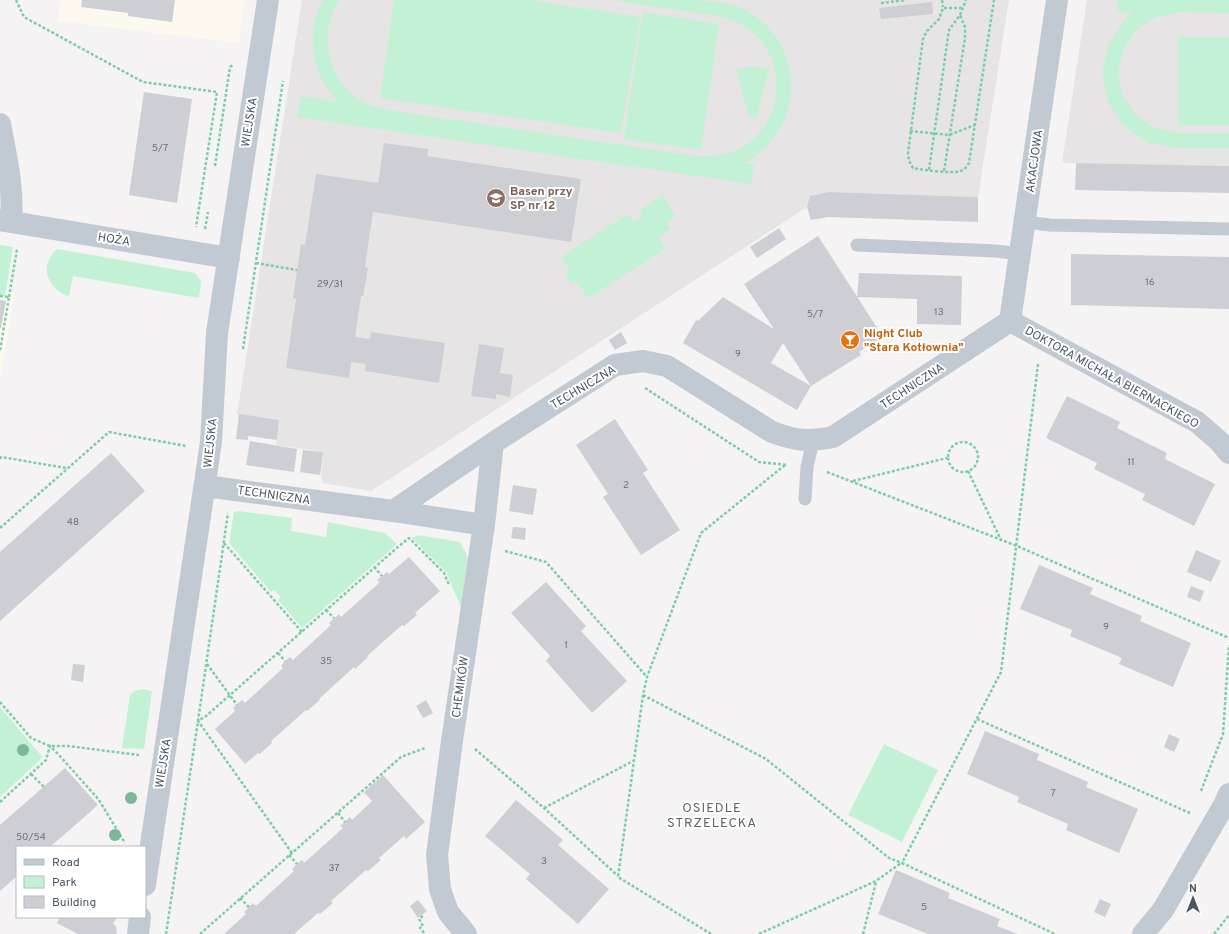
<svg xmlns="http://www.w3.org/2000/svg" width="1229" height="934" viewBox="0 0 1229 934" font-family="Overpass,sans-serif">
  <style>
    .commercial { fill: #fdf9ef }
    .education { fill: #e6e4e5 }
    .green { fill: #c3f1d5 }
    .building { fill: #cdcfd5 }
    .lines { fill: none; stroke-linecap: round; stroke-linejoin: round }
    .path { stroke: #7ad0a6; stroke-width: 2.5; stroke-dasharray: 3 2; stroke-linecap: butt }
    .lane { stroke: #c1cad2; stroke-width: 13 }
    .street { stroke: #c1cad2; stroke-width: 22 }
    .tree { fill: #7bb799 }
    .labels { text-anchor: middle; stroke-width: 4; stroke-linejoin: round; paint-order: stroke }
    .number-label { font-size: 10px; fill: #6b747e }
    .street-label { font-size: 12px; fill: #4a5661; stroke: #fff }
    .education-label { font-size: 12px; font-weight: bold; fill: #785e54; stroke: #fff; text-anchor: start }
    .food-label { font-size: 12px; font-weight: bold; fill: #c56008; stroke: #fff; text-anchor: start }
    .neighbourhood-label { font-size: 13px; letter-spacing: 1px; fill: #5f6368; stroke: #fff }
  </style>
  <rect width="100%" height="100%" fill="#f5f3f3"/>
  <!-- commercial -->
  <path class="commercial" d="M61 0H244L239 43 58 21Z
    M0 290 15 293 0 378Z"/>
  <!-- education -->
  <path class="education" d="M302 0H1009L978 197 829 192 810 196 807 207 371 491 323 483 321 476 323 452 276 445 279 420 237 415Z
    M1087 0H1229V166L1062 163Z"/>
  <!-- green -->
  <path class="green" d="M323 0H340C318 30 326 75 356 97 366 104 377 107 388 110L696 156C707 156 718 157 729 153 776 138 791 78 761 41 750 27 734 20 717 16L610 0C632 0 653 0 674 0 695 0 717 0 737 6 792 27 809 99 770 142 763 151 755 158 744 163L754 165 751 184 297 117 301 96 340 102C311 78 305 32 323 0Z
    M394 0H531L640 17 621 133 380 98Z
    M1117 0H1229V13L1179 12 1156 17 1136 30 1123 50 1118 73 1123 96 1136 115 1155 128 1178 133H1229V148H1177L1148 143 1124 126 1108 102 1102 74 1108 45 1124 20 1132 13 1117 12Z
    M643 12 719 24 701 150 624 139Z
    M1178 37H1229V125H1178Z
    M746 67H758L769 69 756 119 752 117 749 118 736 69Z
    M663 195 676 216 666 222 671 229 658 237 665 249 588 298 577 281 572 285 565 274 570 271 561 257 628 214 634 222 643 216 639 210Z
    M0 245 13 247 5 296 0 295Z
    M57 249 195 273 201 281 199 298 73 276 69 297C47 288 38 266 57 249Z
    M238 511 292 518 291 531 326 537 328 522 385 533 397 544 302 628 278 600 281 597 274 590 271 592 229 543 234 512Z
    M418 535 460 542 467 555 470 569 464 614 446 572 412 538Z
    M143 689 152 691 144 749 122 748 130 695 134 691Z
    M0 707 40 754 42 757 39 761 0 797Z
    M884 744 938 770 902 842 848 815Z"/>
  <!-- building -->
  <path class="building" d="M82 0H175L172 22 128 16V13L81 7Z
    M932 2 933 14 881 19 879 8Z
    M144 92 192 99 177 203 129 195Z
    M384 143 428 149 427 156 581 179 571 242 373 212 365 267 368 268 363 296H361L355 337 370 339 371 332 445 343 439 383 365 371 366 364 351 362 349 378 286 368 296 299 293 298 301 244 305 245 316 174 378 183Z
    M1076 163 1229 166V193L1075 190Z
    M829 192 978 197V222L828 217 811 220 807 207 810 196Z
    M779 228 786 239 757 258 750 247Z
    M818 236 883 337 859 352 861 355 811 386 783 343 771 363 811 386 797 410 683 343 696 320 698 321 723 297 774 329 744 284Z
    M1071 254 1229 257V309L1071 305Z
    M859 273 962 276 961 325 917 324V299L857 297Z
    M0 300 6 301 1 328H0Z
    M621 332 627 343 615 350 609 340Z
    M479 344 504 348 500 373 513 375 510 397 496 394V399L471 396Z
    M1067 396 1120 422 1117 428 1167 453 1165 459 1215 484 1194 526 1142 500 1145 494 1094 469 1097 463 1046 438Z
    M239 414 279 420 277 440 248 436V440L236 439Z
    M615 419 648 470 643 473 680 530 641 555 603 497 608 494 576 445Z
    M250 441 297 449 294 472 246 465Z
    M303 450 323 452 320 475 300 472Z
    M111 453 145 491 0 621V552Z
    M513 485 537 489 533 515 509 511Z
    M513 527 526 528 525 540 511 538Z
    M1196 550 1221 561 1211 582 1187 572Z
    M409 557 440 591 415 613 417 615 404 626 402 625 367 656 368 657 355 669 354 667 319 699 320 700 307 711 306 710 271 741 272 743 260 754 258 753 245 764 215 729 235 711 233 708 242 700 245 703 283 668 281 666 285 661 290 657 293 660 331 625 329 623 339 614 341 617 380 582 377 580 387 572 389 574Z
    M1039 565 1093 588 1090 594 1142 616 1140 621 1191 643 1173 687 1119 664 1122 658 1070 636 1072 630 1020 609Z
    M546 582 586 626 581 631 627 681 592 713 546 661 550 656 511 613Z
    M1191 586 1204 591 1200 602 1187 597Z
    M73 664 85 665 83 682 71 680Z
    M426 700 433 713 423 718 416 706Z
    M985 731 1039 754 1037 760 1088 782 1086 787 1138 809 1119 853 1066 830 1068 824 1017 802 1019 797 967 774Z
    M1169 734 1180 739 1174 752 1164 747Z
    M65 768 98 805 50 847H17V876L0 891V825Z
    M383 775 425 822 406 839 404 836 379 858 381 860 368 871 366 870 331 901 333 903 320 914 318 913 294 934H224L246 914 244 912 253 903 256 906 294 871 292 869 297 864 302 860 304 863 343 828 340 826 350 817 352 820 372 801 364 792Z
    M516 800 563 840 558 845 609 889 578 924 526 879 530 874 485 836Z
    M896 870 950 893 948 898 1000 919 997 926 1018 934H928L878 914Z
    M1100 899 1111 904 1105 917 1094 912Z
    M418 900 427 911 418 918 410 906Z
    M60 917H117L113 924 116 926 117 934H78L57 923Z"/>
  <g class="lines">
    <!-- path -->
    <path class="path" d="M16 0 24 17 143 82 217 92 196 227
      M942 0 943 7
      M881 3 906 0
      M962 8H943L939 19 927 31 923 39 908 153 909 161 913 168C923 170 952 174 960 171 965 170 967 166 969 163L994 0
      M910 131 949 135 975 125
      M215 166 230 67 233 65
      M929 170 949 30 960 15 966 0
      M944 171 965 38V27L960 15
      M205 229 208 212
      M256 263 297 270
      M0 296 9 297 0 351
      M9 297 17 249
      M243 349 283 81
      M1038 364 1001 672 902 863 1055 934
      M645 388 759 462 788 465
      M948 457a15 15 0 1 1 30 0a15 15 0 1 1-30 0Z
      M0 459 1 457 66 468
      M968 471 1001 540
      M827 472 1017 546 1229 638
      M853 481 947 458
      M0 528 109 432 186 446
      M224 543 302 632
      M505 551 546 562 647 677
      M374 567 382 576
      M326 610 334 618
      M278 653 285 661
      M207 664 237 705
      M643 695 766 759 889 858 902 863
      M0 702 31 738 50 746H68L139 755
      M977 719 1190 813
      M475 749 544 808 618 876
      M31 774 44 787
      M1201 791 1223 734 1229 645
      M0 802 46 760 50 746 59 755 99 800 125 843
      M544 808 633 761
      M338 813 345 822
      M292 853 198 721 206 716 230 695 399 546 409 538 444 573 449 585
      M289 855 297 864
      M240 898 249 907
      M423 916 419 919 423 926 420 928 425 934
      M166 934 198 721 228 513
      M200 934 401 757 425 748
      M711 934 618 877 643 695 647 677 701 533 785 465
      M759 934 876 881 901 863
      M863 934 876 882
      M1214 934 1229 915"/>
    <!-- lane -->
    <path class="lane" d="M1025 222 1050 225 1229 229
      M857 245 996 251 1020 254
      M805 499 807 467 813 441"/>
    <!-- street -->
    <path class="street" d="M0 124C6 156 14 189 11 222
      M0 220 229 258
      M1010 321 1057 0
      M1010 321 1197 422 1219 441 1229 453
      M205 486 393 511 493 443 615 365 643 361 667 366 772 432C797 441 807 442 833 437L1010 321
      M393 511 484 525 452 741 437 855 440 889 448 912 466 934
      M484 525 493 443
      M145 885 211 442 217 333 268 0
      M138 934 140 917
      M1143 934 1163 910 1224 805 1229 794"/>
  </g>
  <!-- trees -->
  <g class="tree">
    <circle cx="23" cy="750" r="6"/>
    <circle cx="131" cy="798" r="6"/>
    <circle cx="115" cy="835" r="6"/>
  </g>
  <!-- icons -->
  <defs>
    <symbol id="school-disc" viewBox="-11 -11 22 22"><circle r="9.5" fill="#8d6e63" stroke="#fff"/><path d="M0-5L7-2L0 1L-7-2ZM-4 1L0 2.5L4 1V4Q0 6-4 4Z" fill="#fff"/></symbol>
    <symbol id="bar-disc" viewBox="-11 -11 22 22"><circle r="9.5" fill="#e8710a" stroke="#fff"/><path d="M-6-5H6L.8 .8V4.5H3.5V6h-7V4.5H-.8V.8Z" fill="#fff"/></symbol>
  </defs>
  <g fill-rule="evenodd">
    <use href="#school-disc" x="485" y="187" width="22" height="22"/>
    <use href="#bar-disc" x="839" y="329" width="22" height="22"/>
  </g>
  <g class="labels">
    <!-- number labels -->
    <g class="number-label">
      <text x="160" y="151">5/7</text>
      <text x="1150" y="285">16</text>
      <text x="330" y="287">29/31</text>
      <text x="939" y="315">13</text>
      <text x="815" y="317">5/7</text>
      <text x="738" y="357">9</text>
      <text x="1131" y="465">11</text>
      <text x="626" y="488">2</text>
      <text x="73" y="525">48</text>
      <text x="1106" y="630">9</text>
      <text x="566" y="648">1</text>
      <text x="326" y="664">35</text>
      <text x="1053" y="796">7</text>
      <text x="31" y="840">50/54</text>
      <text x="544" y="864">3</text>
      <text x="334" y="871">37</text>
      <text x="924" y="910">5</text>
    </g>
    <!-- street labels -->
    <g class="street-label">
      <text transform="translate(249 122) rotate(-81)" y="4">WIEJSKA</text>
      <text transform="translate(1034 161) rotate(-82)" y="4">AKACJOWA</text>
      <text transform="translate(114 239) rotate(9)" y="4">HOŻA</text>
      <text transform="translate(1112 377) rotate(29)" y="4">DOKTORA MICHAŁA BIERNACKIEGO</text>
      <text transform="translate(912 386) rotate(-33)" y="4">TECHNICZNA</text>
      <text transform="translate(583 387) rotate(-31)" y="4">TECHNICZNA</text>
      <text transform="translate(210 443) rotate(-84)" y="4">WIEJSKA</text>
      <text transform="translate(274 495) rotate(8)" y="4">TECHNICZNA</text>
      <text transform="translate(460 687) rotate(-82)" y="4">CHEMIKÓW</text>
      <text transform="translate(163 763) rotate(-81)" y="4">WIEJSKA</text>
    </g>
    <!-- education labels -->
    <g class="education-label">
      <text x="510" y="195">Basen przy<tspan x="510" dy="14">SP nr 12</tspan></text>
    </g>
    <!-- food labels -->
    <g class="food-label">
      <text x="864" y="337">Night Club<tspan x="864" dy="14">"Stara Kotłownia"</tspan></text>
    </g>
    <!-- neighbourhood labels -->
    <g class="neighbourhood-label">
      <text x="712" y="812">OSIEDLE<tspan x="712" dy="15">STRZELECKA</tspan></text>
    </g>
  </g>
  <!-- legend -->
  <rect x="16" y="846" width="130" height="72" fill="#ffffff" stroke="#b7bbc0"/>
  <rect x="24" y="859" width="20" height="6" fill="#c1cad2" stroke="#b7bbc0"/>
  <text x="52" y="866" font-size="12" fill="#4a5661">Road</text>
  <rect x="24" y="876" width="20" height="12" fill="#c3f1d5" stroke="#b7bbc0"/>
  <text x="52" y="886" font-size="12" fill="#4a5661">Park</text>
  <rect x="24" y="896" width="20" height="12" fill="#cdcfd5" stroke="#b7bbc0"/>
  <text x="52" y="906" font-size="12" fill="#4a5661">Building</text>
  <!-- north arrow -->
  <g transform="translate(1193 898)" stroke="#ffffff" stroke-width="3" paint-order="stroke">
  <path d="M0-3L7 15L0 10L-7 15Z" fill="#4a5661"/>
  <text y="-6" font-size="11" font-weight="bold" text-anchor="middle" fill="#4a5661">N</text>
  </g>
</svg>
